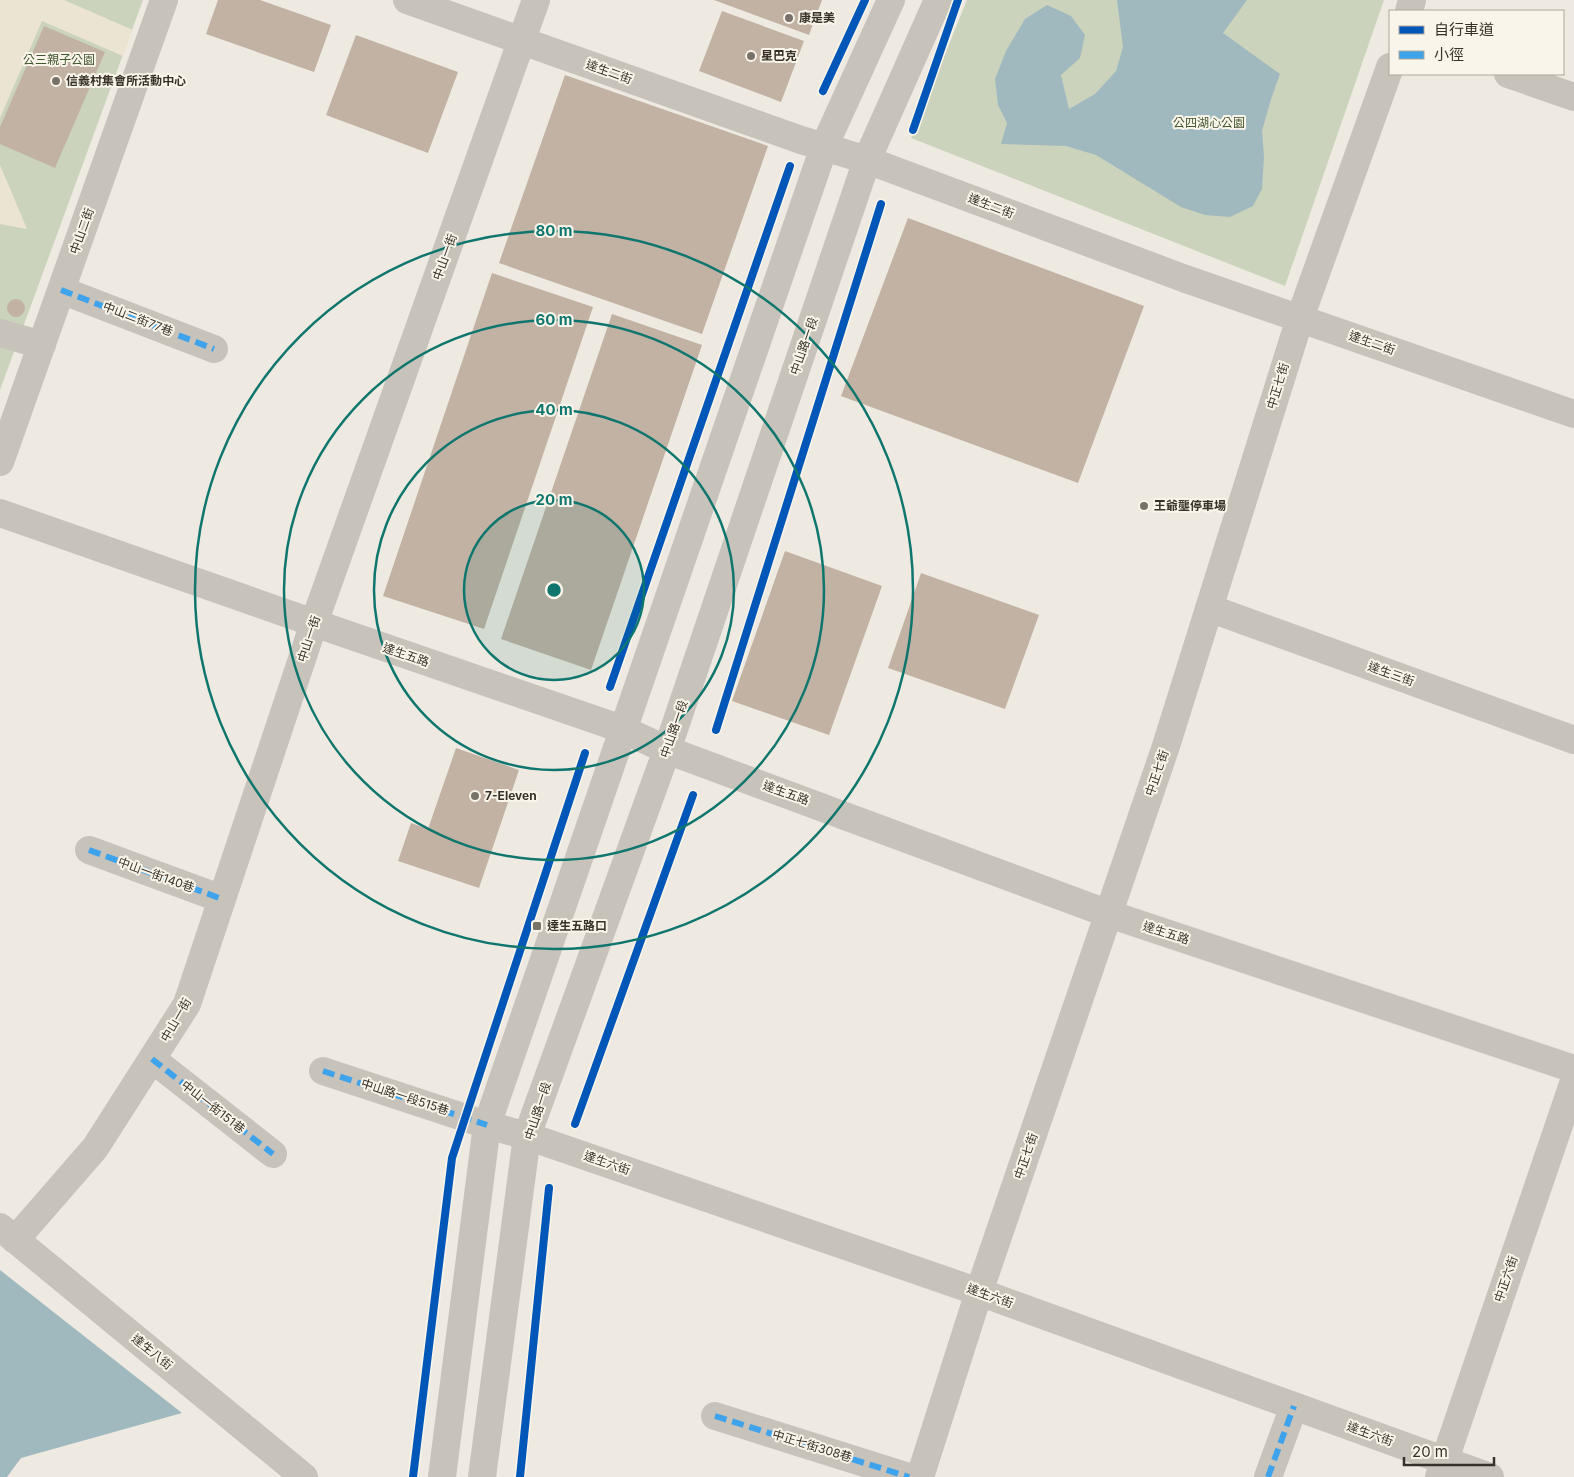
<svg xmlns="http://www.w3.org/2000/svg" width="1574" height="1477" viewBox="0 0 1574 1477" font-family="Inter,'Noto Sans TC',sans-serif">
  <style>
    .green { fill: #cbd3bd }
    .plaza { fill: #ece4d3 }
    .water { fill: #a0b9be }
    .building { fill: #c1b2a4 }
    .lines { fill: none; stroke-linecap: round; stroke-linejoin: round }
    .minor { stroke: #c7c3bb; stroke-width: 28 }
    .quiet { stroke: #3fa3eb; stroke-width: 6; stroke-dasharray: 12 6; stroke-linecap: butt }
    .cycleway-casing { stroke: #faf5eb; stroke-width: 11 }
    .cycleway { stroke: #0057b8; stroke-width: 8 }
    .ring { fill: none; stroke: #0f766e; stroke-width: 2.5 }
    .poi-dot { fill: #78726a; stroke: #faf5eb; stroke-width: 2 }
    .labels { text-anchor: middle; stroke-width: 4; stroke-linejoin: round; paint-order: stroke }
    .poi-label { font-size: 12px; font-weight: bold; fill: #383129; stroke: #faf5eb; text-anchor: start }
    .park-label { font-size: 12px; fill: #40562e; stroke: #faf5eb }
    .street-label { font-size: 12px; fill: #383129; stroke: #faf5eb }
    .centre { fill: #0f766e; stroke: #faf5eb; stroke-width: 2.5 }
    .ring-label { font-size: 15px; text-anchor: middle; font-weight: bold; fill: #0f766e; stroke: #faf5eb; stroke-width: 4; stroke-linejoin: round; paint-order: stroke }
  </style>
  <rect width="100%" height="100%" fill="#eeeae2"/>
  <!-- green -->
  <path class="green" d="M0 0H143L0 390Z
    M967 0H1384L1285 286 911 138Z"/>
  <!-- plaza -->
  <path class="plaza" d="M0 0H64L133 30 123 56 42 21 0 118Z
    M0 165 27 229 0 224Z"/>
  <!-- water -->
  <path class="water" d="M1117 0H1247L1223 33 1280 74 1271 99 1262 131 1264 157 1262 189 1253 206 1230 217 1205 215 1181 207 1096 155 1066 146 1001 144 1007 123 998 105 995 79 1006 51 1025 19 1047 5 1071 16 1085 35 1080 58 1061 75 1069 109 1095 94 1116 71 1123 47Z
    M0 1270 182 1413 21 1458 7 1477H0Z"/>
  <!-- building -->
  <path class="building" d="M218 0H260L331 25 314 72 206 34Z
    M714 0H822L809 35Z
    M722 11 804 41 781 102 699 71Z
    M44 26 105 52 55 168 0 144V127Z
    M356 35 458 72 428 153 326 115Z
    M565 75 768 146 702 334 499 263Z
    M908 218 1144 306 1078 483 841 396Z
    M492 273 593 307 484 629 383 596Z
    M7 308a9 9 0 1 1 18 0a9 9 0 1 1-18 0Z
    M612 314 702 345 591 670 501 639Z
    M785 551 882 586 829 735 732 701Z
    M921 573 1039 615 1005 709 888 668Z
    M456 748 519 770 479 888 398 861 411 823 428 829Z"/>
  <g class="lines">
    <!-- minor -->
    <path class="minor" d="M407 0 801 140 867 160 1183 278 1574 414
      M1409 11 1412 0
      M1508 74 1574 97
      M61 290 214 349
      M0 333 42 345
      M0 462 164 0
      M0 513 314 623 622 729 667 750 1109 914 1574 1069
      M1209 608 1574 740
      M89 850 222 899
      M152 1059 273 1154
      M323 1071 487 1125 527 1136 979 1292 1490 1477
      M0 1227 304 1477
      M15 1240 95 1148 187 1004 314 623 536 0
      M715 1416 909 1477
      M442 1477 487 1125 824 147 891 0
      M482 1477 527 1136 667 750 867 160 938 0
      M920 1477 979 1292 1166 746 1300 318 1390 67
      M1268 1477 1294 1406
      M1439 1477 1574 1081"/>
    <!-- quiet -->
    <path class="quiet" d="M61 290 214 349
      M89 850 222 899
      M152 1059 273 1154
      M323 1071 487 1125
      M715 1416 909 1477
      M1268 1477 1294 1406"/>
    <defs>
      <path id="cycleway" d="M823 91 865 0
        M913 130 958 0
        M610 687 790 166
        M716 730 881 204
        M575 1124 693 795
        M413 1477 452 1158 585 753
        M520 1477 549 1188"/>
    </defs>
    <!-- cycleway casing -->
    <use href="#cycleway" class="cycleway-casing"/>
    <!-- cycleway -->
    <use href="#cycleway" class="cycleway"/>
  </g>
  <!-- distance rings -->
  <circle cx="554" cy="590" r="90" fill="#0f766e" fill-opacity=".12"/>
  <g class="ring">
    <circle cx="554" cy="590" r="90"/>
    <circle cx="554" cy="590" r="180"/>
    <circle cx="554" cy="590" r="270"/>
    <circle cx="554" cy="590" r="359"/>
  </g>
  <!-- markers -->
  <g class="poi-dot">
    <circle cx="789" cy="18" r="5"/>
    <circle cx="751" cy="56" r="5"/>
    <circle cx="56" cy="81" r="5"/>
    <circle cx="1144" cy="506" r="5"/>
    <circle cx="475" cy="796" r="5"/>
    <rect x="532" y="921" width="10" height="10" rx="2.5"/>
  </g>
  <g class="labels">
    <!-- poi labels -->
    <g class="poi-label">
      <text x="799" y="22">康是美</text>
      <text x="761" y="60">星巴克</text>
      <text x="66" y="85">信義村集會所活動中心</text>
      <text x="1154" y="510">王爺壟停車場</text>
      <text x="485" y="800">7-Eleven</text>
      <text x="547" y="930">達生五路口</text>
    </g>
    <!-- park labels -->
    <g class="park-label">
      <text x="59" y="64">公三親子公園</text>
      <text x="1209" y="127">公四湖心公園</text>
    </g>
    <!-- street labels -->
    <g class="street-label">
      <text transform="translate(609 72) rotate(20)" y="4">達生二街</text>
      <text transform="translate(991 206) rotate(21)" y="4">達生二街</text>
      <text transform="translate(82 231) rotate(-70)" y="4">中山二街</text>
      <text transform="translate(445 257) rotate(-70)" y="4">中山一街</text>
      <text transform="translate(138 319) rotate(21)" y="4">中山二街77巷</text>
      <text transform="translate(1372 343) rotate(19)" y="4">達生二街</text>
      <text transform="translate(804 346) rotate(-71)" y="4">中山路一段</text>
      <text transform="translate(1278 386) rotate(-73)" y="4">中正七街</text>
      <text transform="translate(309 639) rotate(-72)" y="4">中山一街</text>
      <text transform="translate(406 655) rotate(19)" y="4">達生五路</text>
      <text transform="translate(1391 674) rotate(20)" y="4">達生三街</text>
      <text transform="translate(674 729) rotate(-71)" y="4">中山路一段</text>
      <text transform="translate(1157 773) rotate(-71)" y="4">中正七街</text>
      <text transform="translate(786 793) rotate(20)" y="4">達生五路</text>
      <text transform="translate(156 875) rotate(20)" y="4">中山一街140巷</text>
      <text transform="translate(1166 933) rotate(18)" y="4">達生五路</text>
      <text transform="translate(176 1020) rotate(-60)" y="4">中山一街</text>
      <text transform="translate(405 1097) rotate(18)" y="4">中山路一段515巷</text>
      <text transform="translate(213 1107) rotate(38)" y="4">中山一街151巷</text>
      <text transform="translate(538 1111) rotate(-72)" y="4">中山路一段</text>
      <text transform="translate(1026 1156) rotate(-71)" y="4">中正七街</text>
      <text transform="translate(607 1163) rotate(19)" y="4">達生六街</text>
      <text transform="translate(1506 1279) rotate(-71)" y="4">中正六街</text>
      <text transform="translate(990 1296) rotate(20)" y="4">達生六街</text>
      <text transform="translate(152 1352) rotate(39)" y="4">達生八街</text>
      <text transform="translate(1370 1434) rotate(20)" y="4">達生六街</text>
      <text transform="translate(812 1446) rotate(17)" y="4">中正七街308巷</text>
    </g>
  </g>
  <circle cx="554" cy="590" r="8" class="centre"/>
  <g class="ring-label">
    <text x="554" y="236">80 m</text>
    <text x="554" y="325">60 m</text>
    <text x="554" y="415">40 m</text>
    <text x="554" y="505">20 m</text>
  </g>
  <!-- legend -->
  <rect x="1389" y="10" width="175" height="65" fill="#faf5eb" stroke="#aca79d"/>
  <rect x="1399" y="26" width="25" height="8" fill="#0057b8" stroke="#aca79d"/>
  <text x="1434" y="35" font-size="15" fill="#383129">自行車道</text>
  <rect x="1399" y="51" width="25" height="8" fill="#3fa3eb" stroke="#aca79d"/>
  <text x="1434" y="60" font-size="15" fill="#383129">小徑</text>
  <!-- scale -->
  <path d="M1404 1457v8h90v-8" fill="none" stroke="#383129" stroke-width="2.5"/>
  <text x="1412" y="1457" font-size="15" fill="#383129" stroke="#faf5eb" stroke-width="4" paint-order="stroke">20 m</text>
</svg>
